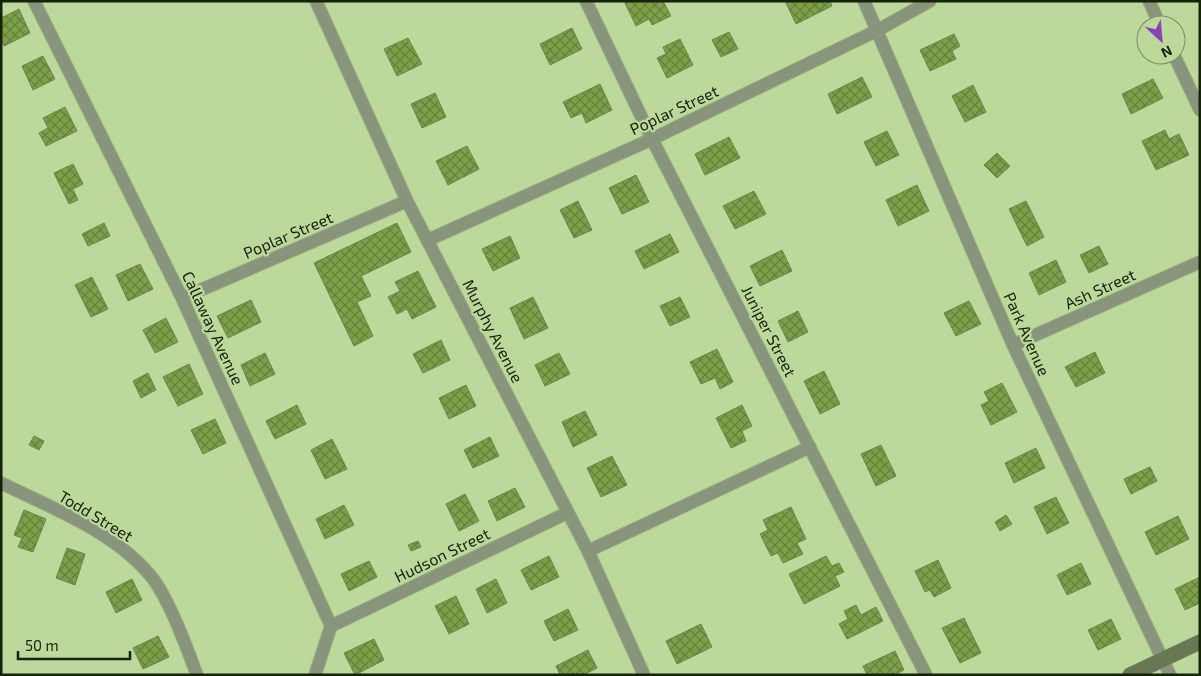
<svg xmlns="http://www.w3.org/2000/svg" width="1201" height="676" viewBox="0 0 1201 676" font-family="'Exo 2',sans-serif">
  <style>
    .building { fill: url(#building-cross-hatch); stroke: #6d864d }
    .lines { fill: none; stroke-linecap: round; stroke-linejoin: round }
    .street-casing { stroke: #9bb47e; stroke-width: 14 }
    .secondary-casing { stroke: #9bb47e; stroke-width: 16 }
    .street { stroke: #88947b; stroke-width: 12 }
    .secondary { stroke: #677853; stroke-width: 15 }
    .labels { text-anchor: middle; stroke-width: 4.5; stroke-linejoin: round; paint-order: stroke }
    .street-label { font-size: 16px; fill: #17220a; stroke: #bcd89b }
  </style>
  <defs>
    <pattern id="building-cross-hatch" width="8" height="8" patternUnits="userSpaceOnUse" patternTransform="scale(1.25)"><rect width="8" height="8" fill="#7ba048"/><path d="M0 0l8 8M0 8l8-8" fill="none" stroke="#64823a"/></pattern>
  </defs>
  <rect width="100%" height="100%" fill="#bcd89b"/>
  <!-- building -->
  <path class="building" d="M628 1H663L671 16 652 25 649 19 636 26 625 3Z
    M785 1H830L832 6 796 24Z
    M19 9 30 33 4 46 1 39V18Z
    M572 28 582 49 550 65 540 44Z
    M729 32 738 49 721 57 712 40Z
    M954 34 960 46 952 51 956 59 930 71 920 50Z
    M408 38 422 64 397 76 384 49Z
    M680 39 693 65 667 78 657 58 666 54 663 47Z
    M43 56 55 79 33 90 22 66Z
    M862 77 872 97 837 114 828 94Z
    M1153 79 1163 98 1131 114 1122 94Z
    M600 84 612 110 586 123 582 113 571 118 563 102Z
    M973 85 986 112 965 122 952 96Z
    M435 93 446 117 422 128 411 104Z
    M65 107 77 131 46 146 39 133 48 128 43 118Z
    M1165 130 1169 139 1179 134 1189 155 1156 170 1142 141Z
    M887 131 899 155 876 166 864 142Z
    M729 137 740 158 705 175 695 154Z
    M467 146 479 169 448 185 436 161Z
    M997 153 1010 166 997 178 984 165Z
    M73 164 83 184 73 189 78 200 69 204 54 173Z
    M636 175 649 202 622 214 609 188Z
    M917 185 929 211 898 226 886 200Z
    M754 191 766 214 735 229 723 206Z
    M578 201 592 230 574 238 560 210Z
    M1026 201 1044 237 1027 246 1009 209Z
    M104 223 110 236 88 246 82 234Z
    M397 223 411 252 361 276 371 296 357 302 373 336 354 346 314 263Z
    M670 234 679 252 644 269 635 251Z
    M510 236 520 258 493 271 482 249Z
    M1099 246 1108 264 1089 273 1080 255Z
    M782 250 792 271 760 286 750 266Z
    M1056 260 1066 282 1039 295 1029 273Z
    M140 264 153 289 128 301 116 275Z
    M418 271 436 307 412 319 407 309 397 314 388 297 400 291 395 282Z
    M92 277 108 309 91 317 75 285Z
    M533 297 548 328 524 339 510 308Z
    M680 297 690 317 670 326 660 306Z
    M251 300 261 322 228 338 217 316Z
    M969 301 981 324 956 336 944 313Z
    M798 311 808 332 788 342 778 321Z
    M166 318 178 342 155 353 143 330Z
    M441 340 450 360 423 373 413 354Z
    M717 349 733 382 720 389 715 378 701 384 690 362Z
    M1095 352 1105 373 1076 387 1065 367Z
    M265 353 275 374 250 386 241 365Z
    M559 353 570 374 545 386 535 365Z
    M189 364 203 394 178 406 163 377Z
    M824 371 840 404 820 414 804 381Z
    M148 373 156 390 141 398 133 381Z
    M1002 383 1017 412 991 425 981 405 989 401 984 392Z
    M466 385 476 406 449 419 439 398Z
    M297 405 306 424 275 439 266 421Z
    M742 405 752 426 742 431 746 441 731 448 716 418Z
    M585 411 597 435 573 447 562 422Z
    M215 419 226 443 203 454 191 430Z
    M34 436 44 441 39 450 29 445Z
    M490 437 499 456 473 468 464 450Z
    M332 439 347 469 325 479 311 450Z
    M881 445 896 476 876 486 861 454Z
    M1036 448 1045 468 1014 483 1005 463Z
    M612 456 627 485 601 497 587 468Z
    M1150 467 1157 481 1131 494 1124 479Z
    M515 488 525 507 497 521 488 501Z
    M465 494 479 521 459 531 446 504Z
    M1056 497 1069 523 1047 534 1034 507Z
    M344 505 354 525 325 539 316 519Z
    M791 507 806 539 797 543 803 554 783 563 778 553 771 556 760 534 768 530 763 520Z
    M24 510 46 519 33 552 18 547 22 538 14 535Z
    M1006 515 1012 524 1000 531 995 522Z
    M1178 516 1189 539 1156 555 1145 532Z
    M418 541 421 547 411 551 408 545Z
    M67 548 85 554 75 585 56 578Z
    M549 556 559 577 531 590 521 570Z
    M826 556 832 566 839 563 844 572 835 576 840 586 804 604 789 574Z
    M938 560 951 588 934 597 930 590 925 592 915 571Z
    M369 561 377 577 349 591 341 574Z
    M1081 563 1091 584 1067 595 1057 575Z
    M1200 577V603L1185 610 1175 589Z
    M132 579 142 600 116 613 106 592Z
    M496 579 507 603 487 613 476 589Z
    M456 596 469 624 449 634 435 606Z
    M856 605 861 615 876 607 883 621 847 639 839 624 848 619 844 611Z
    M568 609 578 630 554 641 544 621Z
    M964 618 981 653 960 663 942 628Z
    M1111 619 1121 639 1098 650 1088 630Z
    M701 624 712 647 677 664 666 641Z
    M158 636 169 657 143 669 133 648Z
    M374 639 384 660 355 675 344 653Z
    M588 650 597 668 583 675H560L556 666Z
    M895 651 904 670 894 675H867L863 666Z"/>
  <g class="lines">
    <defs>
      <path id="street" d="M34 1 182 298 331 626 315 675
        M316 1 407 201 588 551 644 675
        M586 1 652 139 926 675
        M864 1 1013 345 1170 675
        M1149 1 1160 25
        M1174 55 1200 110
        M428 240 652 139 878 30 930 1
        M182 298 407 201
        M1013 345 1200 262
        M1 483C52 508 113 531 150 575 169 598 186 646 197 675
        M588 551 810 447
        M331 626 567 513"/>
      <path id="secondary" d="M1130 675 1200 642"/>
    </defs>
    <!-- street casing -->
    <use href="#street" class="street-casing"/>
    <!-- secondary casing -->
    <use href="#secondary" class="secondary-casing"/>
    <!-- street -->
    <use href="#street" class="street"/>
    <!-- secondary -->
    <use href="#secondary" class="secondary"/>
  </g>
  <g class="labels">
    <!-- street labels -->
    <g class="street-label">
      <text transform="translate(674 110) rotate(-25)" y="6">Poplar Street</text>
      <text transform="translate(288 235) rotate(-23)" y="6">Poplar Street</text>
      <text transform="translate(1100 289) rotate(-24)" y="6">Ash Street</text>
      <text transform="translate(213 328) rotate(65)" y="6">Callaway Avenue</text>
      <text transform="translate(493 331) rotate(63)" y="6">Murphy Avenue</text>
      <text transform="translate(769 331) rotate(63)" y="6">Juniper Street</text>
      <text transform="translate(1027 334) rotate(66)" y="6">Park Avenue</text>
      <text transform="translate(96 516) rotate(31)" y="6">Todd Street</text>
      <text transform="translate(442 555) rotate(-26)" y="6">Hudson Street</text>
    </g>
  </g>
  <!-- border -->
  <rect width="1201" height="676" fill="none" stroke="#17220a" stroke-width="5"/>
  <!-- north arrow -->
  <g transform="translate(1161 40) rotate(154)"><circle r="24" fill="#bcd89b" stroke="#7a8f61"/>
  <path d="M0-4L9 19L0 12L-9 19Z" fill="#8844b8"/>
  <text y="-8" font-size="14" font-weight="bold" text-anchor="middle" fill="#17220a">N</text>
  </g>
  <!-- scale -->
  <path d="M18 651v8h112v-8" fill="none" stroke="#17220a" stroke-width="2.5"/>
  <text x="25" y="651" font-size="15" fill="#17220a" stroke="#bcd89b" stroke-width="4" paint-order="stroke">50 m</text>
</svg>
